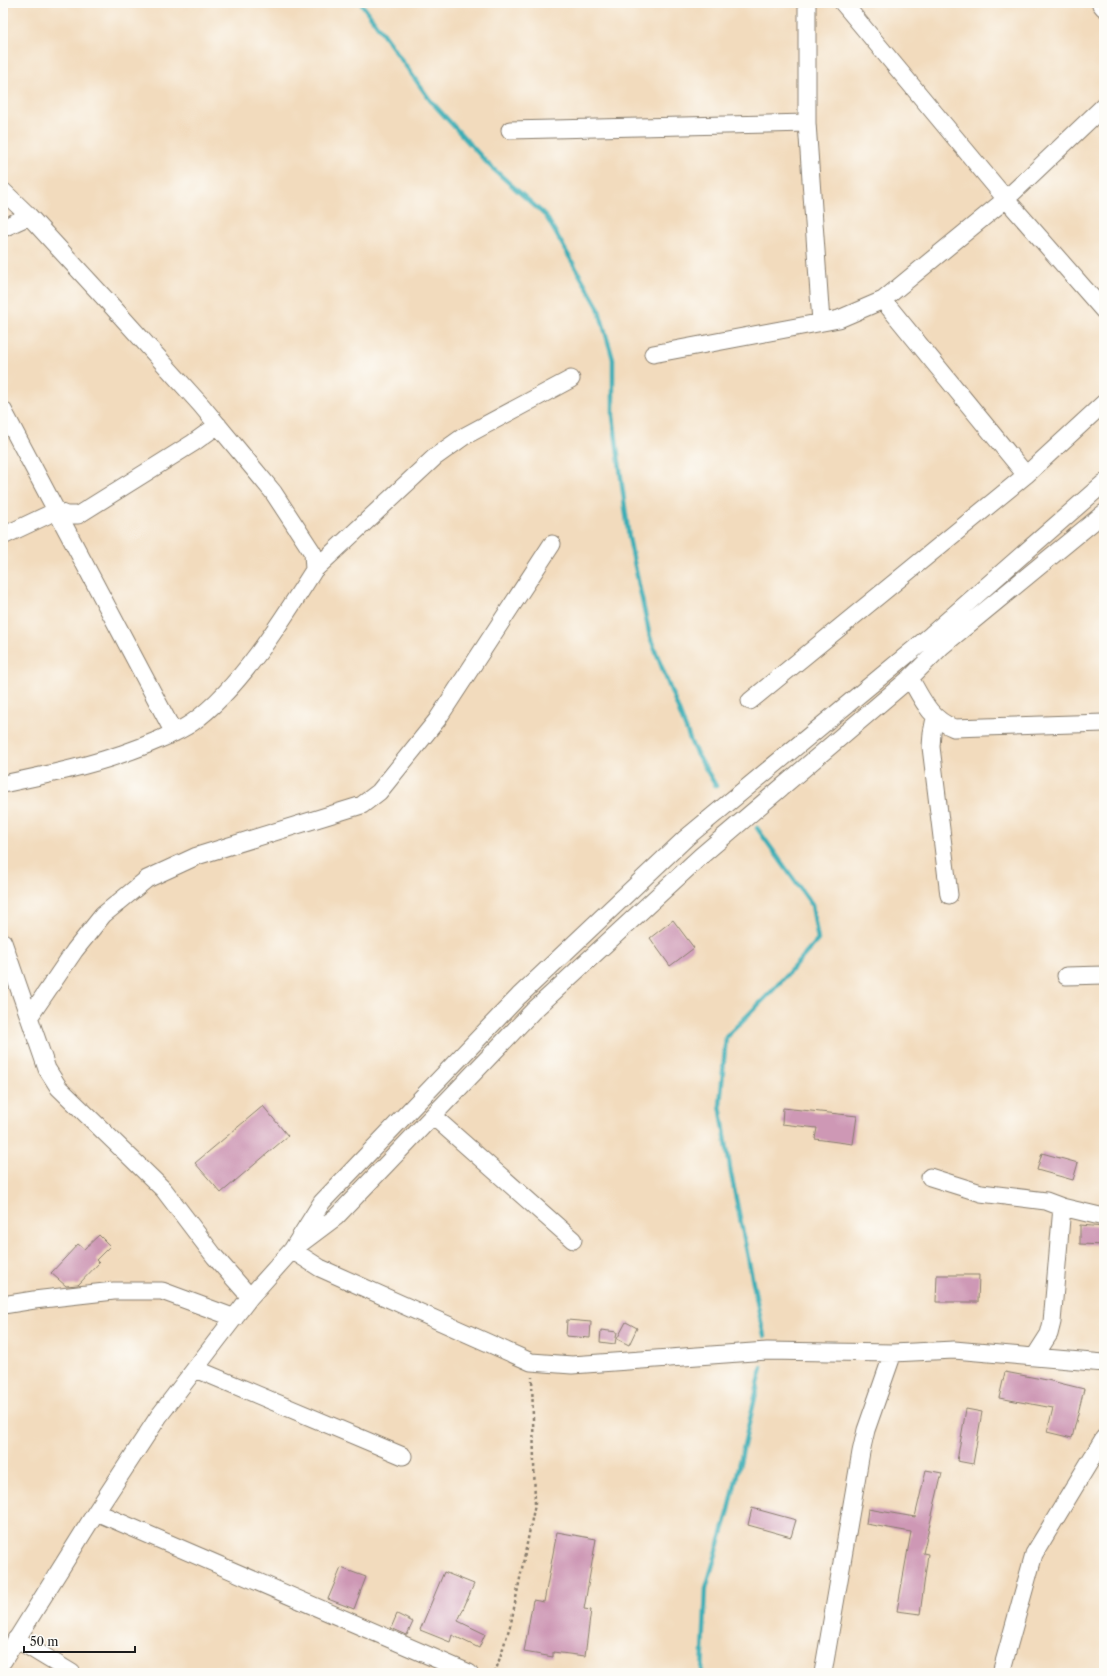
<svg xmlns="http://www.w3.org/2000/svg" width="1107" height="1676" viewBox="0 0 1107 1676" font-family="'Libre Caslon Text',serif">
  <style>
    .lines { fill: none; stroke-linecap: round; stroke-linejoin: round }
    .stream { stroke: #3daeb6; stroke-width: 4.5 }
    .building { fill: #ce98b5 }
    .minor-casing { stroke: #877c6c; stroke-width: 19 }
    .path { stroke: #877c6c; stroke-width: 2.5; stroke-dasharray: 3 3; stroke-linecap: butt }
    .minor { stroke: #fff; stroke-width: 17 }
  </style>
  <rect width="100%" height="100%" fill="#fdfcf7"/>
  <filter id="ink" filterUnits="userSpaceOnUse"><feTurbulence type="fractalNoise" baseFrequency=".025" numOctaves="2"/><feDisplacementMap in="SourceGraphic" scale="8" xChannelSelector="R" yChannelSelector="G"/><feConvolveMatrix kernelMatrix="1 2 1 2 8 2 1 2 1" color-interpolation-filters="sRGB"/></filter>
  <filter id="wash" filterUnits="userSpaceOnUse"><feTurbulence type="fractalNoise" baseFrequency=".012" numOctaves="4" result="noise"/><feDisplacementMap in="SourceGraphic" scale="16" xChannelSelector="R" yChannelSelector="G"/><feGaussianBlur stdDeviation="0.9" result="paint"/><feColorMatrix in="noise" values="0 0 0 0 0 0 0 0 0 0 0 0 0 0 0 0 0 1.4 0 .05"/><feComposite in="paint" operator="in"/></filter>
  <g filter="url(#wash)">
    <rect width="100%" height="100%" fill="#f2dbbd"/>
    <g class="lines">
      <!-- stream -->
      <path class="stream" d="M361 3 430 100 489 165 546 216 598 307 613 359V416L629 538 650 637 693 747 716 786
        M757 828 812 905 818 940 773 990 726 1037 720 1105 731 1174 764 1336
        M702 1673 706 1588 729 1510 762 1367"/>
    </g>
    <g id="blocks">
      <!-- building -->
      <path class="building" d="M673 920 694 948 670 966 650 938Z
        M263 1106 288 1136 221 1193 195 1163Z
        M783 1108 857 1116 853 1144 815 1139 817 1128 782 1124Z
        M1042 1153 1078 1163 1073 1180 1037 1170Z
        M1080 1225 1104 1227V1245L1080 1244Z
        M99 1235 110 1246 96 1260 99 1263 78 1285 66 1286 51 1273 78 1244 84 1249Z
        M937 1275H979L978 1302H936Z
        M567 1320 591 1322 590 1338 566 1336Z
        M626 1322 637 1328 629 1345 617 1339Z
        M601 1330 617 1332 615 1344 600 1342Z
        M1005 1372 1047 1380 1084 1389 1072 1438 1047 1432 1053 1408 999 1398Z
        M966 1409 982 1412 973 1464 957 1461Z
        M926 1470 942 1473 923 1553 928 1554 920 1614 897 1611 911 1532 866 1524 868 1509 915 1517Z
        M752 1508 796 1520 791 1537 748 1525Z
        M557 1532 596 1539 584 1609 591 1610 585 1656 553 1652V1657L524 1652 533 1600 544 1602Z
        M341 1568 366 1577 354 1609 328 1599Z
        M444 1572 474 1584 458 1621 485 1634 479 1648 452 1635 450 1642 420 1630Z
        M397 1614 413 1622 407 1635 391 1628Z"/>
    </g>
  </g>
  <g filter="url(#ink)">
    <use href="#blocks" fill-opacity="0" stroke="#877c6c" stroke-width="1"/>
    <g class="lines">
      <defs>
        <path id="minor" d="M807 3V123L821 322
          M843 3 1006 199 1104 311
          M1100 3 1104 8
          M510 130 807 123
          M3 191 29 216 110 304 201 405 273 492 313 553 314 570C283 619 240 688 193 722 182 730 170 735 158 740 108 762 56 773 3 784
          M3 228 29 216
          M883 300 1026 475
          M653 354 839 319 883 300 1006 199 1104 106
          M3 410 174 733
          M3 536 56 511 66 515H78L193 443 218 425
          M314 570 435 457 463 437 571 379
          M910 678C922 699 930 719 954 728L1104 723
          M750 701 1026 475 1104 403
          M935 718 932 733 931 747 949 895
          M3 942 47 1069 59 1088 164 1190 215 1257 250 1297
          M1066 976 1104 975
          M30 1016 75 950 103 915 147 879 197 856 362 805 379 792 437 720 552 544
          M434 1117 573 1240
          M930 1177 981 1193 1046 1201 1062 1207 1052 1322 1049 1334 1035 1356
          M1062 1207 1104 1217
          M300 1244 336 1217 533 1011 701 856 910 678 941 647 1104 513
          M292 1250 320 1268 531 1362 572 1365 767 1351 893 1353 954 1350 1104 1363
          M3 1305 34 1300 114 1291H162L235 1318
          M196 1369 403 1456
          M96 1512 469 1673
          M16 1639 72 1673
          M3 1661 96 1512 159 1416 250 1297 292 1250 322 1202 519 996 686 838 931 635 1104 483
          M823 1673 861 1452 866 1430 893 1353
          M1001 1673 1034 1554 1104 1438"/>
      </defs>
      <!-- minor casing -->
      <use href="#minor" class="minor-casing"/>
      <!-- path -->
      <path class="path" d="M495 1673 511 1623 535 1504 532 1377"/>
      <!-- minor -->
      <use href="#minor" class="minor"/>
    </g>
  </g>
  <!-- margin -->
  <rect width="1107" height="1676" fill="none" stroke="#fdfcf7" stroke-width="16"/>
  <!-- scale -->
  <path d="M24 1646v6h111v-6" fill="none" stroke="#1c1c1c" stroke-width="2"/>
  <text x="30" y="1646" font-size="12" fill="#1c1c1c" stroke="#fdfcf7" stroke-width="3" paint-order="stroke">50 m</text>
</svg>
